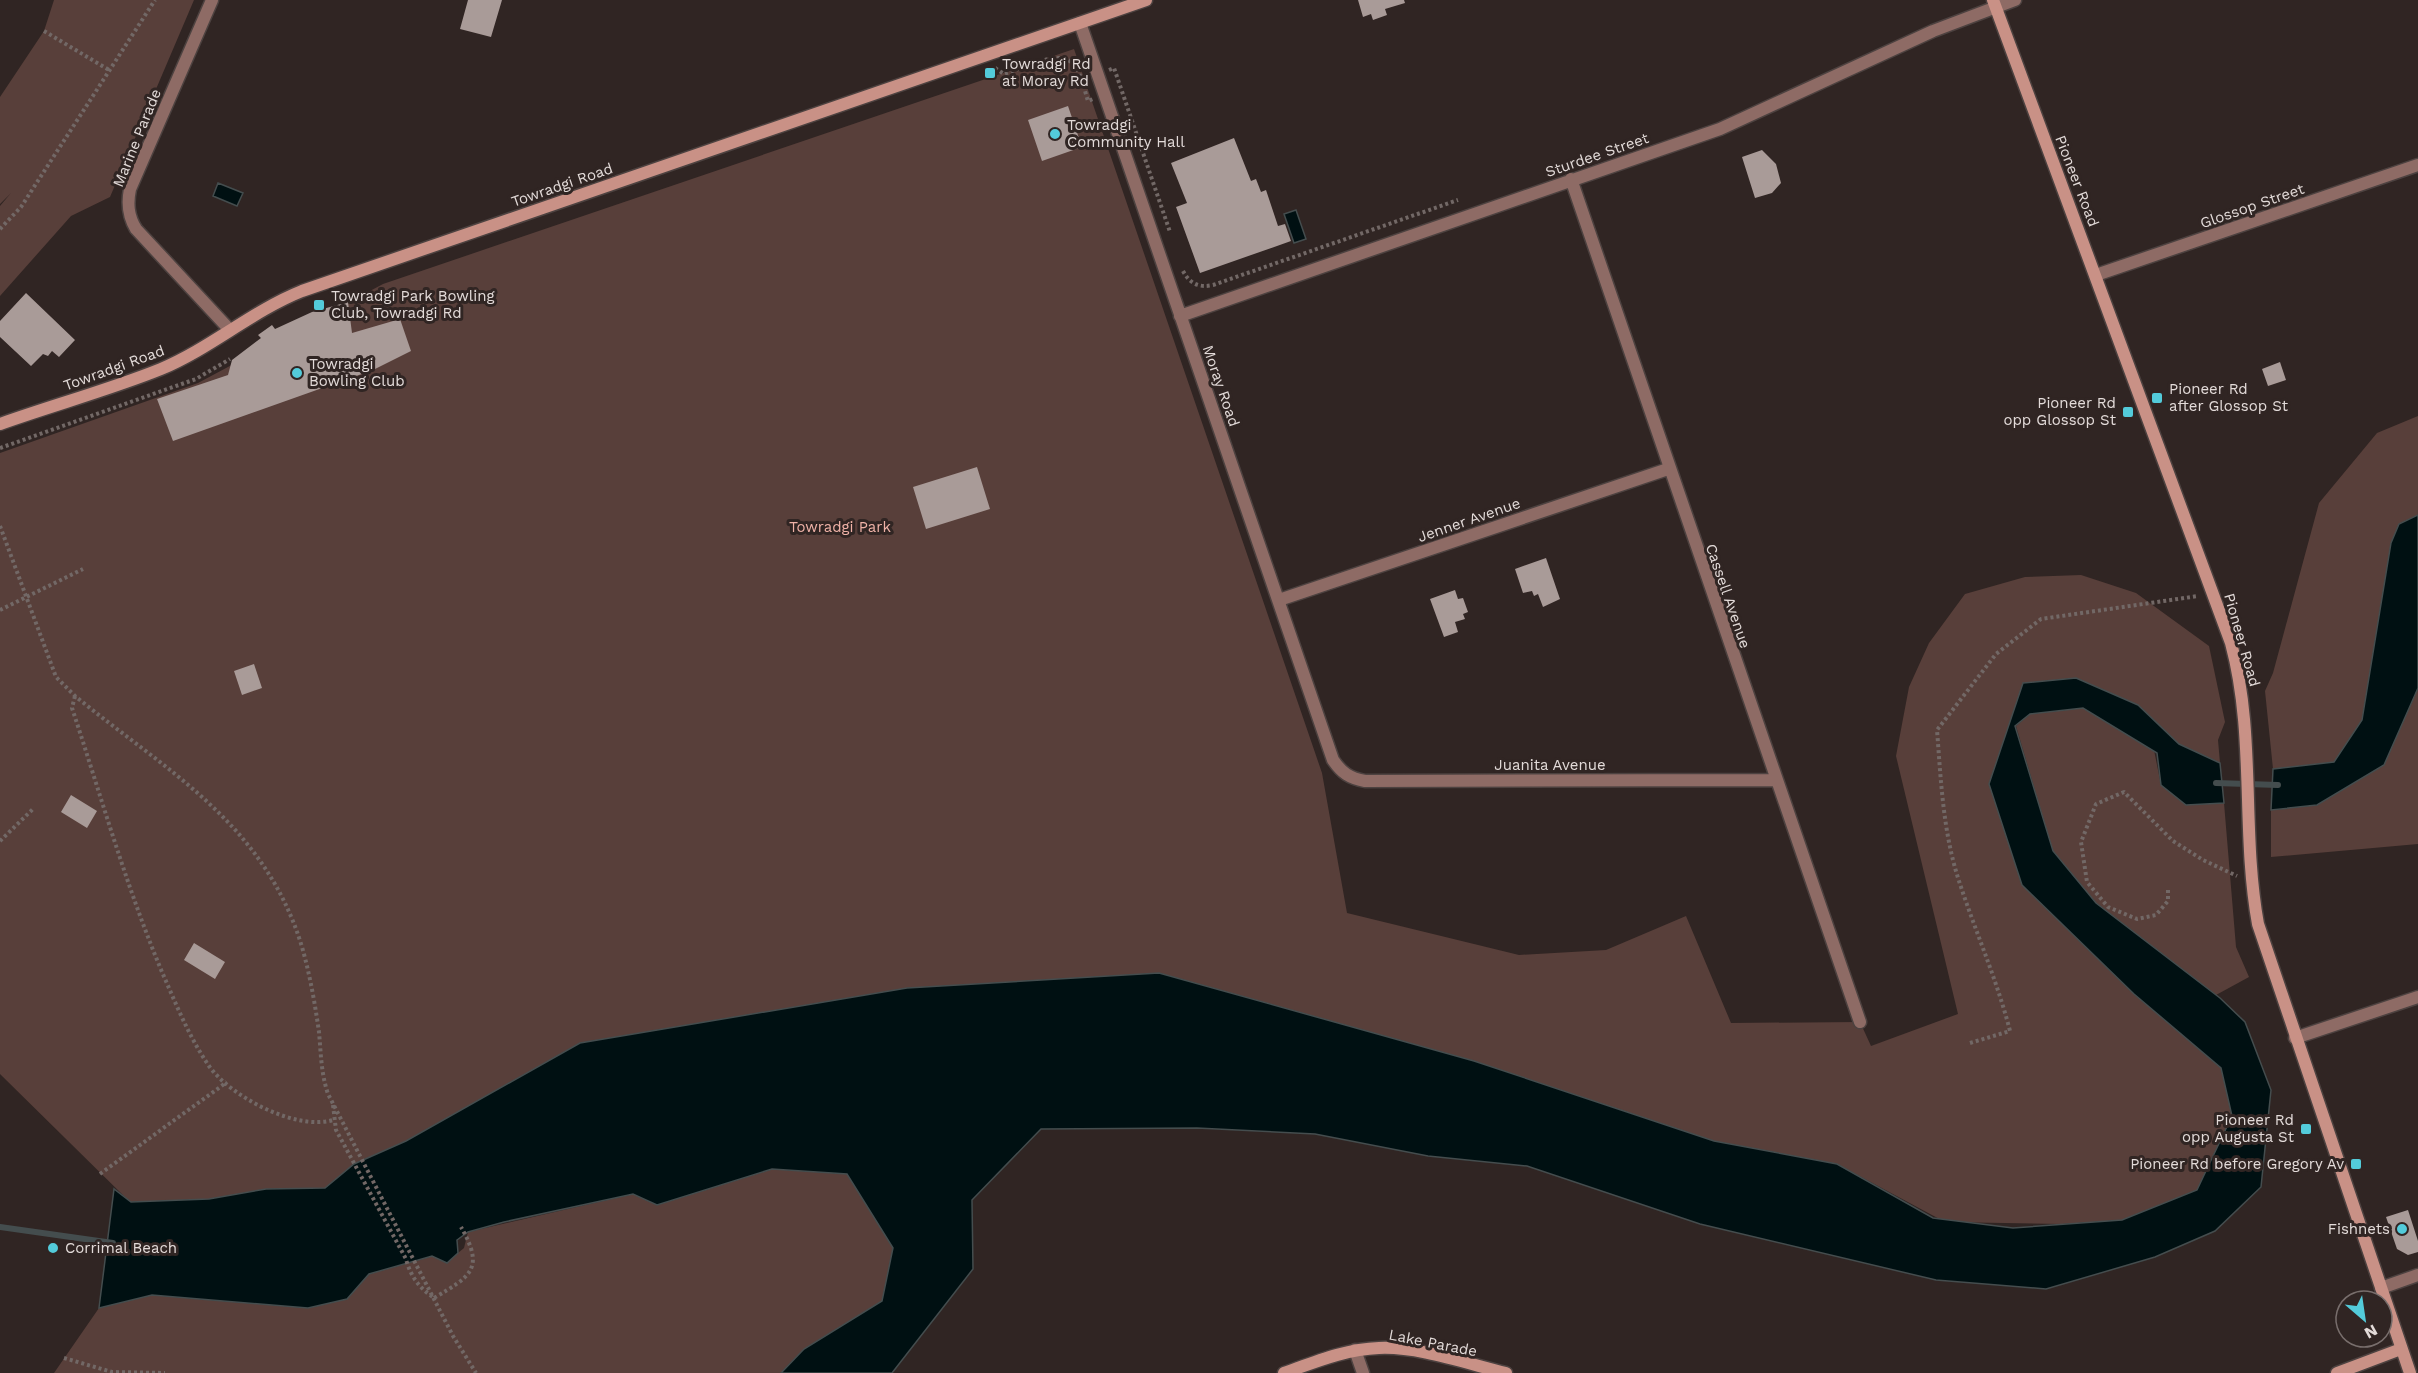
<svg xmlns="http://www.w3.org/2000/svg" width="2418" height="1373" viewBox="0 0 2418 1373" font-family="'Work Sans',sans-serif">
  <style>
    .green { fill: #583f3a }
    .water { fill: #001012; stroke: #444d4e; stroke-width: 1.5 }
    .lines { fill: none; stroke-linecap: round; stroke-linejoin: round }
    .stream { stroke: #444d4e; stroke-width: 6 }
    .building { fill: #a99b98 }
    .minor-casing { stroke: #4d4240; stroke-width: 15 }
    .secondary-casing { stroke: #4d4240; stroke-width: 15 }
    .path { stroke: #726866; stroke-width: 4; stroke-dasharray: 3 3; stroke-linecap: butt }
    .minor { stroke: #8e6b65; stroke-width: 12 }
    .secondary { stroke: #c99186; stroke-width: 12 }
    .poi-dot { fill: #53cbda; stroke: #302523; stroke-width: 2 }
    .labels { text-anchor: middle; stroke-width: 6; stroke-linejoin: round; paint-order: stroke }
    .poi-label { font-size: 15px; fill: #e3dbd9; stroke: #302523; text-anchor: start }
    .street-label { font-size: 15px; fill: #e3dbd9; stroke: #302523 }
    .park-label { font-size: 15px; fill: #efb2a7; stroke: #302523 }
  </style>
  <rect width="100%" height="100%" fill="#302523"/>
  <!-- green -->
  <path class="green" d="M54 0H194L110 197 71 216 0 296V206L11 193 0 204V97L44 31Z
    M1074 49 1322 773 1347 913 1519 955 1606 950 1686 916 1731 1023 1860 1022 1871 1046 1958 1014 1896 756 1909 687 1929 643 1965 594 2025 577 2081 575 2136 593 2209 646 2225 722 2218 740 2220 763 2179 745 2138 705 2076 678 2023 683 2011 729 1989 784 2022 885 2221 1068 2232 1116 2197 1190 2122 1220 2062 1224 1945 1222 1837 1164 1714 1141 1474 1061 1159 973 325 1188 266 1189 209 1199 130 1202 0 1074V453L198 383 383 284Z
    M2418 416V515L2399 524 2391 543 2362 720 2334 762 2273 769 2265 691 2273 673 2319 503 2377 433Z
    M2418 688V844L2271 857V810L2317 805 2384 765Z
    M2083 708 2154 750 2161 785 2186 805 2224 803 2236 947 2249 977 2216 995 2096 903 2053 851 2016 726 2030 714Z
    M772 1169 847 1174 893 1248 882 1301 804 1349 781 1373H54L99 1308 152 1295 308 1308 347 1299 369 1274 432 1256 447 1262 464 1248 468 1232 633 1194 657 1205Z"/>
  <!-- water -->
  <path class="water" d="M218 183 243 193 237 206 213 196Z
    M1296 210 1306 239 1294 243 1284 214Z
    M2418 515V688L2384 765 2317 805 2271 810 2273 769 2334 762 2362 720 2391 543 2399 524Z
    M2076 678 2138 705 2179 744 2220 763 2224 803 2186 805 2161 785 2157 753 2083 708 2030 714 2015 726 2053 851 2096 903 2220 998 2245 1022 2271 1090 2261 1187 2215 1231 2155 1257 2046 1289 1936 1280 1700 1224 1527 1166 1428 1156 1315 1134 1197 1128 1041 1129 972 1200 973 1269 892 1373H781L804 1349 882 1301 893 1248 847 1174 772 1169 657 1205 633 1194 504 1222 468 1232 457 1240 458 1253 447 1263 432 1256 369 1274 347 1299 308 1308 152 1295 99 1308 114 1189 131 1202 209 1199 266 1189 325 1188 354 1164 406 1141 580 1043 907 988 1159 973 1474 1061 1714 1141 1837 1164 1933 1218 2013 1228 2122 1220 2197 1190 2232 1116 2221 1068 2134 994 2022 885 1989 784 2023 683Z"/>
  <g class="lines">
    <!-- stream -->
    <path class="stream" d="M2216 783 2278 785
      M0 1227 113 1243"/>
  </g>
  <!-- building -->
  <path class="building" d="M468 0H502L491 37 460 29Z
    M1358 0H1404L1405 3 1385 9 1387 15 1373 20 1371 14 1363 17Z
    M1068 106 1082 147 1042 161 1028 120Z
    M1234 138 1251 181 1256 179 1261 192 1266 190 1278 226 1285 224 1291 241 1200 273 1176 207 1187 203 1171 163Z
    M1762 150 1776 164 1781 183 1772 193 1755 198 1742 157Z
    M26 293 75 340 59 357 52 351 48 356 43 354 31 366 0 337V321Z
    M348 302 352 333 400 319 411 351 373 370 173 441 157 399 228 375 232 360 261 338 258 335 272 325 275 329 312 312Z
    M2280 362 2286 380 2268 386 2262 369Z
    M977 467 990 509 926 529 913 487Z
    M1546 558 1560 599 1543 607 1538 594 1534 596 1532 591 1523 593 1515 569Z
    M1455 590 1458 599 1463 598 1468 612 1463 614 1465 619 1455 622 1458 632 1444 637 1430 599Z
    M254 664 262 688 242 695 234 671Z
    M71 795 97 811 87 828 61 812Z
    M194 943 225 962 215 979 184 960Z
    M2408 1210 2418 1241V1252L2408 1255 2397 1249 2386 1217Z"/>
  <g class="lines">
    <defs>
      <path id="minor" d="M212 0 130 189C127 204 128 216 136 229L229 329
        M1080 23 1333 760C1342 773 1349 778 1365 781L1776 780
        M1571 179 1860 1022
        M2096 275 2418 165
        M1180 316 1720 129 1933 31 2015 0
        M1279 600 1668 469
        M2295 1038 2418 997
        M2381 1288 2418 1275
        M1355 1350 1363 1373"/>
      <path id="secondary" d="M1993 0 2231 643C2256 735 2241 831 2258 924L2410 1373
        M0 424C53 405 109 390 161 369 211 348 252 311 302 291L1146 0
        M1284 1373C1315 1362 1346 1349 1379 1348 1418 1346 1468 1364 1506 1373
        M2337 1373 2401 1349"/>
    </defs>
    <!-- minor casing -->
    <use href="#minor" class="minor-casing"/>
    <!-- secondary casing -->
    <use href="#secondary" class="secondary-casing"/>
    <!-- path -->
    <path class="path" d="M44 31 109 70
      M995 68 1004 74C1020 69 1058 50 1071 62 1081 70 1084 89 1088 101L1093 99
      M1109 70 1114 68 1170 232
      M0 229 21 207 155 0
      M1183 271C1190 284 1199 288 1213 285L1458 200
      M0 448 196 379 230 359
      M0 526 56 677 75 696C168 772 265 824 302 947 310 975 315 1004 319 1032 321 1054 321 1073 328 1094L453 1336 476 1373
      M0 610 83 569
      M75 696 72 708C101 796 126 886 162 972 176 1004 189 1037 209 1066 231 1097 296 1131 333 1120
      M0 841 33 809
      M2168 890V901L2156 915 2137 919 2108 907 2087 882 2081 842 2096 804 2124 792 2173 841 2203 860 2237 876
      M1970 1043 2010 1031C1997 980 1976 933 1960 884 1943 834 1941 781 1937 730L1996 654 2041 619 2198 596
      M333 1105 336 1130 406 1259C410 1275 419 1288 433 1297
      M100 1174 227 1082
      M434 1298C471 1276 485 1269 461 1227
      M64 1358 112 1372 165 1373"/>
    <!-- minor -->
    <use href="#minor" class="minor"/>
    <!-- secondary -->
    <use href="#secondary" class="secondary"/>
  </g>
  <!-- markers -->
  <g class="poi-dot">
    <rect x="984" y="67" width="12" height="12" rx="3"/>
    <circle cx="1055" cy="134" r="6"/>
    <rect x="313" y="299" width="12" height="12" rx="3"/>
    <circle cx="297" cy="373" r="6"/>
    <rect x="2151" y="392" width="12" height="12" rx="3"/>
    <rect x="2122" y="406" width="12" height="12" rx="3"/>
    <rect x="2300" y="1123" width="12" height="12" rx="3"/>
    <rect x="2350" y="1158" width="12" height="12" rx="3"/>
    <circle cx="2402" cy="1229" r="6"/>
    <circle cx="53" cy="1248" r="6"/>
  </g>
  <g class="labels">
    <!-- poi labels -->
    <g class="poi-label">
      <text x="1002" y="69">Towradgi Rd<tspan x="1002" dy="17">at Moray Rd</tspan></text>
      <text x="1067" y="130">Towradgi<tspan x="1067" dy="17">Community Hall</tspan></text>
      <text x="331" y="301">Towradgi Park Bowling<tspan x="331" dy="17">Club, Towradgi Rd</tspan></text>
      <text x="309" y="369">Towradgi<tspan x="309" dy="17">Bowling Club</tspan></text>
      <text x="2169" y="394">Pioneer Rd<tspan x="2169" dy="17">after Glossop St</tspan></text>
      <text x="2116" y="408" text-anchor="end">Pioneer Rd<tspan x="2116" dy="17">opp Glossop St</tspan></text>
      <text x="2294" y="1125" text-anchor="end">Pioneer Rd<tspan x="2294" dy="17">opp Augusta St</tspan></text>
      <text x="2344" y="1169" text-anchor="end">Pioneer Rd before Gregory Av</text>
      <text x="2390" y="1234" text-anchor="end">Fishnets</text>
      <text x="65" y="1253">Corrimal Beach</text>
    </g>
    <!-- street labels -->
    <g class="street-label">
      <text transform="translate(137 138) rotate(-68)" y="5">Marine Parade</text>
      <text transform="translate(1597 155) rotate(-19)" y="5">Sturdee Street</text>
      <text transform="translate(2077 181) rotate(69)" y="5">Pioneer Road</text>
      <text transform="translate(562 185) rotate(-19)" y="5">Towradgi Road</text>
      <text transform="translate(2252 206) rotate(-19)" y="5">Glossop Street</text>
      <text transform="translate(114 368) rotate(-20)" y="5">Towradgi Road</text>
      <text transform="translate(1221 386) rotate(71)" y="5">Moray Road</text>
      <text transform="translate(1469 520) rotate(-19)" y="5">Jenner Avenue</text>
      <text transform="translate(1728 596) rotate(71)" y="5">Cassell Avenue</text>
      <text transform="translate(2242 640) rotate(74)" y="5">Pioneer Road</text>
      <text x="1550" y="770">Juanita Avenue</text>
      <text transform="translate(1433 1343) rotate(11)" y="5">Lake Parade</text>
    </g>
    <!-- park labels -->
    <g class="park-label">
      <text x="840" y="532">Towradgi Park</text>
    </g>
  </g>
  <!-- north arrow -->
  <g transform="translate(2364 1319) rotate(151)"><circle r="28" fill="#302523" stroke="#786e6c" stroke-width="1.5"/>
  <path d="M0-4.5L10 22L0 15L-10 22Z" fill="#53cbda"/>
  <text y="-9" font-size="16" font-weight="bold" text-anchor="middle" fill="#e3dbd9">N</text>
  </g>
</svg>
